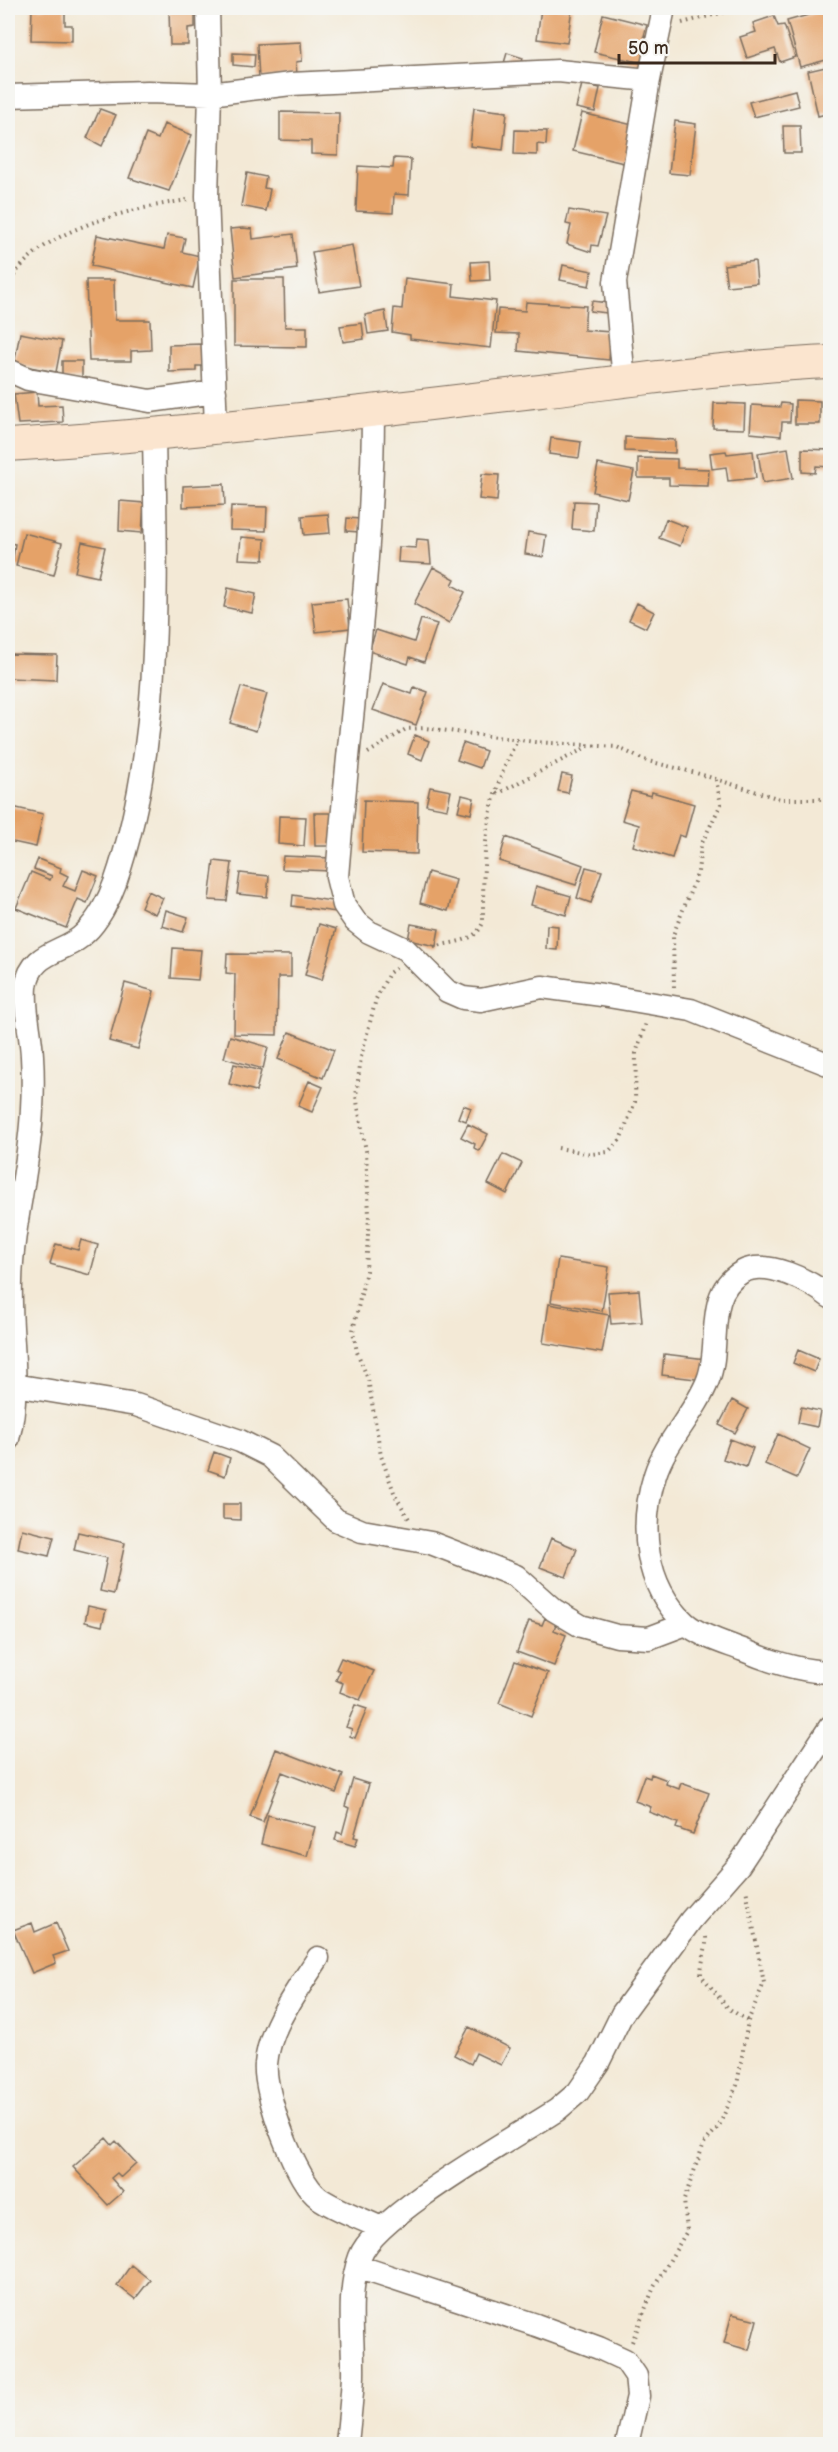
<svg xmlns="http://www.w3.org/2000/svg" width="838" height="2452" viewBox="0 0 838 2452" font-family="'Balsamiq Sans',sans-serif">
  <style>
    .building { fill: #e5a267 }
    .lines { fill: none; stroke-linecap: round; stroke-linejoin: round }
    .street-casing { stroke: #7b6d5e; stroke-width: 25 }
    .secondary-casing { stroke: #7b6d5e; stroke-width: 34 }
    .path { stroke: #7b6d5e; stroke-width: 4; stroke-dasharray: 1.5 4.5; stroke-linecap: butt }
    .street { stroke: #fff; stroke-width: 22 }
    .secondary { stroke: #fbe5cf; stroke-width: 32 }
  </style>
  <rect width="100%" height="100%" fill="#f6f6f2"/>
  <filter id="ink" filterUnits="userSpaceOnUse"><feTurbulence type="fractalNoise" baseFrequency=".0167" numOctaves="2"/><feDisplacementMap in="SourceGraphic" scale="12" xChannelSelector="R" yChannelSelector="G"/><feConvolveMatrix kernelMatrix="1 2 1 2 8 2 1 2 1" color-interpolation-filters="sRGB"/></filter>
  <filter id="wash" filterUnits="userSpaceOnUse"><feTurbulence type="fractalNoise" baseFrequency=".008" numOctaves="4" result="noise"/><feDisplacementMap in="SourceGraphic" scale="24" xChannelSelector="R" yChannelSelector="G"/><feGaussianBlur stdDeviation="1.35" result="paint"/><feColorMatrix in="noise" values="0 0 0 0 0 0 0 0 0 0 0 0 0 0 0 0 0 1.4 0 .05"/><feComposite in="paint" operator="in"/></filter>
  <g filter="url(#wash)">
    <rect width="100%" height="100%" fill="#f3e9d6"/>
    <g id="blocks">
      <!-- building -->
      <path class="building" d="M32 8H65V25H72V41L31 40Z
        M169 8H195V27L188 28V45H170Z
        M541 8H572L567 43 537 39Z
        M826 10 830 25V59L800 67 787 21Z
        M603 14 647 25 644 36 648 37 642 63 594 52Z
        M774 16 778 26 784 25 795 57 780 62 775 49 747 58 740 37 756 32 753 23Z
        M301 42 302 61 296 62 297 76 259 78 257 44Z
        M233 53 255 54 254 67 233 65Z
        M507 53 523 58 520 69 504 63Z
        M830 66V113L818 116 808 71Z
        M582 84 600 88 595 112 576 108Z
        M795 90 799 106 754 117 749 102Z
        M474 108 507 112 503 150 470 146Z
        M100 109 116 115 102 146 87 138Z
        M280 112 339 113 338 155 311 154V141L280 140Z
        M582 113 637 126 628 164 573 151Z
        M675 121 696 124 690 175 669 173Z
        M164 124 192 135 169 191 129 178 146 134 158 139Z
        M783 126H800L801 153H784Z
        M515 130 547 131 546 145 537 144V155L514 154Z
        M394 158 411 159 409 195 394 194 393 213 356 211 358 166 393 168Z
        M247 173 266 177 264 188 270 189 266 211 241 206Z
        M569 210 606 216 598 246 592 245 591 252 567 244 571 225 566 224Z
        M243 228 252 229 253 239 293 234 297 269 235 277 230 229Z
        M97 235 164 249 167 235 185 238 182 252 200 256 193 288 91 266Z
        M352 245 359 286 319 292 312 252Z
        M489 261 490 280 472 281 471 262Z
        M755 261 757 283 727 286 724 265Z
        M563 265 592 271 589 286 560 280Z
        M405 278 454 284 453 296 496 301 491 348 410 339V335L392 332 394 308 402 309Z
        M234 279H284L285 327H307V347L234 346Z
        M86 280H114L115 320H150L151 350 131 351V361H89Z
        M592 301 608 303 607 313 590 311Z
        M526 302 586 306 584 330 611 332 609 360 518 351 519 334 496 333 498 309 525 311Z
        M385 311 388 331 368 334 365 315Z
        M362 323 364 339 343 342 340 326Z
        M20 333 62 341 56 372 14 364Z
        M203 344 204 366H196V371L169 372V345Z
        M62 361H82V378L62 379Z
        M37 392 38 406 62 405 63 422 18 424 14 394Z
        M795 400 820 401V424H795Z
        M714 403 745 404 744 429 713 428Z
        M781 403 791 404 790 422H782L781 436 750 433 752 405 780 407Z
        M625 437 675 440V453L625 451Z
        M551 438 581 442 579 458 549 454Z
        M788 448 793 478 763 483 758 453Z
        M802 449 830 450V467L816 466 815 473 802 472Z
        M726 451 727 454 753 451 756 478 728 481 726 467 712 469 710 453Z
        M638 458 677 459V468L709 469 708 486 669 485V478H638Z
        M598 464 634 471 628 500 593 492Z
        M482 474 499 475 497 501 479 499Z
        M224 484 225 505 183 507V486Z
        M120 501 144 503 142 533 119 531Z
        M574 501 596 502 594 531 572 529Z
        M231 506 267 507 266 531 230 530Z
        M328 514 330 533 304 535 302 516Z
        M347 518 360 519 359 532 346 531Z
        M666 519 687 527 680 546 659 538Z
        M528 532 546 535 543 557 525 554Z
        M24 533 62 543 54 575 16 566Z
        M241 537 265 539 264 560 239 559Z
        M417 539 429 540 431 564 398 562 399 547 416 548Z
        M82 542 105 547 98 577 75 572Z
        M8 543 15 544 9 588H8Z
        M433 567 455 579 452 585 465 592 449 623 414 604Z
        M228 588 256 594 252 613 224 607Z
        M347 599 350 628 316 632 312 602Z
        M637 603 654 612 646 628 629 620Z
        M421 619 437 624 424 662 410 657 408 664 369 651 376 630 414 642Z
        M8 654 57 655 56 680 8 678Z
        M383 684 412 694 414 687 428 692 416 725 373 710Z
        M241 687 267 694 256 731 230 723Z
        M415 735 429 741 422 760 408 754Z
        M463 743 486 751 480 768 457 760Z
        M562 774 572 776 568 793 558 791Z
        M430 787 451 791 447 809 426 805Z
        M631 791 651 796 652 792 694 804 685 837 679 835 672 858 633 846 639 825 622 820Z
        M462 795 474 798 471 814 458 811Z
        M364 800 418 802 417 854 362 852Z
        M8 806 43 814 36 847 8 841Z
        M314 813H336V846H315Z
        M279 816 306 817 304 846 278 844Z
        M506 837 583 865 576 885 499 861Z
        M283 856 331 858V871L282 869Z
        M38 859 61 868 60 872 68 876 63 886 75 891 83 870 98 876 87 903 78 899 66 928 16 908 31 872 50 880 52 876 34 869Z
        M214 861 232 863 227 901 209 900Z
        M586 867 602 871 591 903 577 898Z
        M428 872 456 880 448 911 420 903Z
        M240 873 269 876 267 897 237 894Z
        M536 886 571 896 566 915 531 905Z
        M148 891 163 898 155 914 141 907Z
        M293 895 338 902 336 912 292 906Z
        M166 910 188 917 183 932 162 926Z
        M319 924 336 929 322 980 305 975Z
        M411 924 439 929 436 946 408 940Z
        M547 925 558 926 557 950 546 949Z
        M173 948 201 950 198 980 171 978Z
        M227 954 291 955V977H278L277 1035 234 1034 235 974 226 973Z
        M125 983 154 991 138 1049 109 1041Z
        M289 1032 334 1050 323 1078 278 1059Z
        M230 1036 268 1047 263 1069 224 1058Z
        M234 1064 261 1071 256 1091 229 1084Z
        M309 1081 323 1087 312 1112 298 1106Z
        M463 1105 471 1108 466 1121 458 1118Z
        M468 1124 488 1134 479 1151 474 1148 475 1144 461 1137Z
        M503 1154 522 1163 507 1194 488 1184Z
        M81 1240 98 1245 90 1275 50 1264 56 1244 78 1250Z
        M558 1259 609 1267 602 1311 551 1302Z
        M639 1290 642 1322 611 1324 608 1292Z
        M549 1304 609 1315 602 1353 543 1343Z
        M798 1350 819 1359 814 1372 793 1363Z
        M664 1354 706 1359 704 1380 662 1375Z
        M732 1400 748 1409 735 1433 719 1425Z
        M801 1407 820 1411 817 1427 798 1423Z
        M778 1434 810 1449 797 1478 765 1464Z
        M730 1439 753 1448 746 1467 723 1459Z
        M214 1452 230 1458 225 1476 208 1470Z
        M223 1504H240V1520L223 1519Z
        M22 1529 54 1537 49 1556 18 1549Z
        M78 1532 125 1543 114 1594 100 1591 107 1558 74 1550Z
        M551 1538 577 1549 566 1577 540 1567Z
        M88 1606 106 1610 102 1626 85 1622Z
        M545 1618 556 1623 554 1630 566 1635 554 1666 517 1652 529 1621 542 1625Z
        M341 1658 374 1671 360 1700 340 1692 343 1683 336 1680 340 1671 336 1669Z
        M515 1661 548 1673 531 1716 499 1703Z
        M355 1705 367 1709 355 1738 350 1736 352 1729 346 1727Z
        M276 1749 343 1775 336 1793 282 1772 263 1822 250 1817Z
        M651 1774 667 1780 666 1784 679 1789 681 1783 709 1793 693 1834 676 1828 678 1823 649 1812 651 1807 635 1801 644 1776 650 1778Z
        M353 1779 369 1784 354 1837 358 1838 355 1846 335 1840 337 1832 342 1834 349 1808 345 1806Z
        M268 1815 315 1827 307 1856 261 1844Z
        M32 1923 35 1932 56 1923 68 1951 53 1956 56 1963 32 1973 13 1930Z
        M469 2027 510 2048 501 2065 476 2053 471 2064 454 2055Z
        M106 2138 112 2145 116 2141 136 2163 121 2177 117 2173 111 2178 123 2192 108 2205 73 2167Z
        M131 2265 150 2280 135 2299 117 2285Z
        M732 2314 757 2320 749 2350 724 2343Z
        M830 2431V2444H824Z"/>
    </g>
  </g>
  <g filter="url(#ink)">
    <use href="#blocks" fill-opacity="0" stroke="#7b6d5e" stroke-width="1.5"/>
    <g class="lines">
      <defs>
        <path id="street" d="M208 8 210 94 207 196 216 427
          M8 96 148 92 210 94 291 84 558 71 649 80
          M8 370 28 379 150 401 215 392
          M624 381 615 282 649 80 664 8
          M373 411C373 567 349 722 337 877L344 905 355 921 369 932 405 949 447 991 463 998 481 1000 542 987 602 995 691 1010 830 1065
          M830 1297C811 1282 767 1258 742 1272 703 1294 722 1345 708 1380 695 1414 666 1440 655 1475 639 1526 644 1585 685 1623 700 1636 725 1643 743 1650 771 1662 799 1671 830 1672
          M8 1384 136 1405 240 1441 270 1456 336 1520 362 1531 431 1543 516 1576 554 1610 581 1626 617 1636 649 1638 686 1624
          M8 1439C22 1385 9 1337 11 1282 12 1224 30 1167 32 1109 33 1091 33 1073 32 1056 31 1034 24 1010 26 987 30 950 67 953 85 933 98 921 109 900 115 883 164 742 156 580 154 432
          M318 1958C298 1990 269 2026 266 2064 263 2092 296 2182 319 2198 338 2211 361 2218 381 2228
          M357 2266 536 2325 599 2348 625 2360 636 2376 638 2396 627 2444
          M347 2444C349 2422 352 2399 353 2376 354 2337 346 2294 360 2257 375 2215 514 2138 557 2110L578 2092 598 2063 622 2014 691 1920 739 1865 830 1727"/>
        <path id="secondary" d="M8 445C186 434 364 412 541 391 637 380 734 366 830 362"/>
      </defs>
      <!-- street casing -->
      <use href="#street" class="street-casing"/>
      <!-- secondary casing -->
      <use href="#secondary" class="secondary-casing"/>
      <!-- path -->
      <path class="path" d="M8 21 11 8
        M682 23 740 8
        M8 286C35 229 130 209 187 200
        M368 753 406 729 425 728 535 742 617 747 644 760 696 773 780 799H830
        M497 794 589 746
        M434 947C453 941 476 943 483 922 483 854 484 801 518 739
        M396 968 389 973 376 999 361 1057 356 1096 366 1151 369 1215 366 1271 353 1331 357 1352 368 1379 381 1456 395 1495 409 1519
        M674 987 673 935 698 872 701 845 721 804 716 780
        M558 1148 592 1154 608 1152 620 1140 635 1102 636 1053 646 1023
        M706 1937C707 1950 701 1961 701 1975L728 2008 748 2021
        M632 2342 654 2287 687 2231 684 2200 704 2143 719 2126 737 2085 748 2021 764 1983 746 1889"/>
      <!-- street -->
      <use href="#street" class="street"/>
      <!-- secondary -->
      <use href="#secondary" class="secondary"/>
    </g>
  </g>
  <!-- margin -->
  <rect width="838" height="2452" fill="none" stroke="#f6f6f2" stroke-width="30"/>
  <!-- scale -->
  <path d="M619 54v9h156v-9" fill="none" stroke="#3b2a1e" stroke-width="3"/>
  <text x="628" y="54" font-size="18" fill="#3b2a1e" stroke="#f6f6f2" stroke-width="4.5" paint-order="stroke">50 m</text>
</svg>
